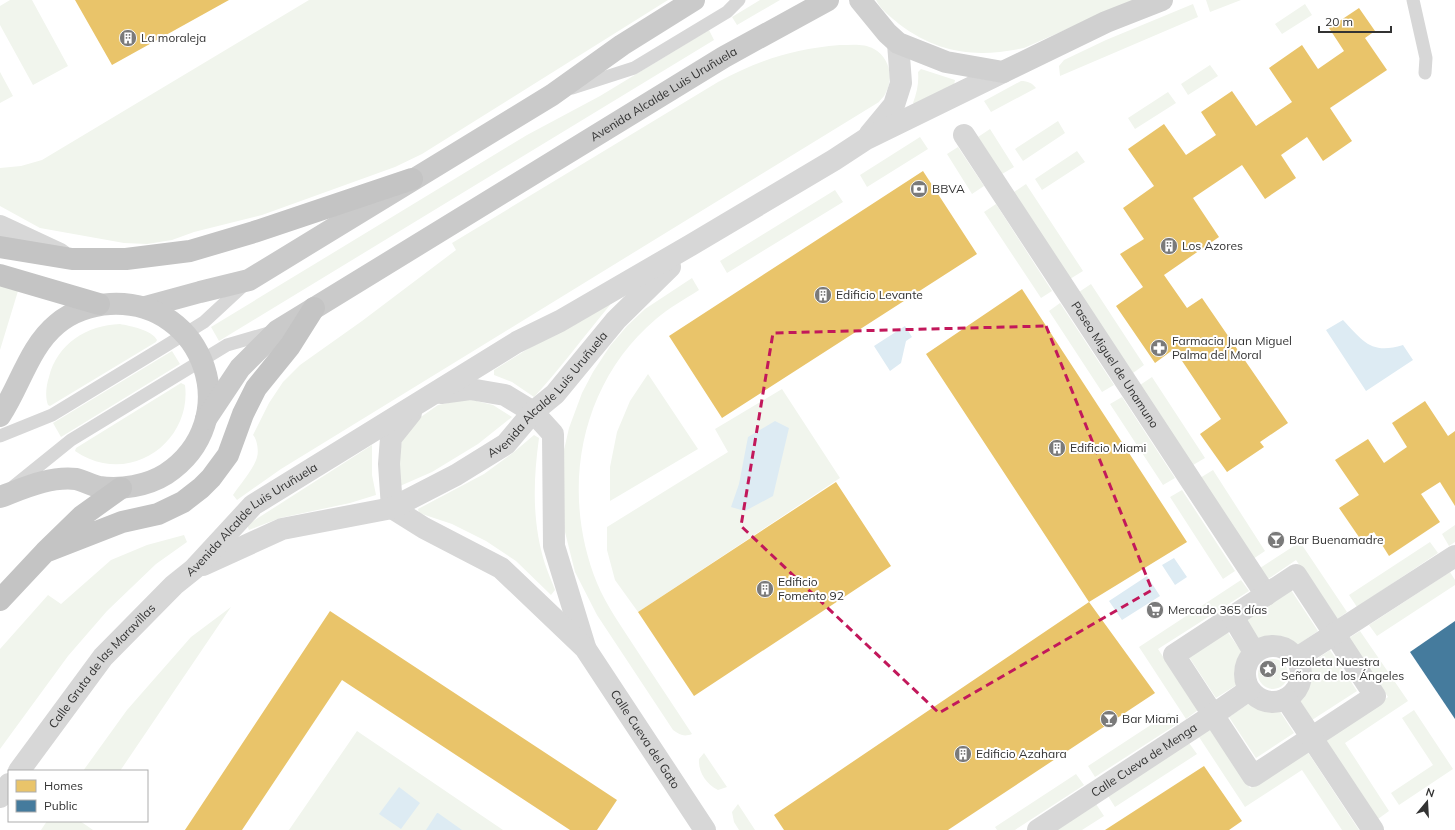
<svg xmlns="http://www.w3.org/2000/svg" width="1455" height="830" viewBox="0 0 1455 830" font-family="Mulish,sans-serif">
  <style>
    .green { fill: #f1f5ed }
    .water { fill: #ddebf3 }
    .homes { fill: #e9c46a }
    .public { fill: #457b9d }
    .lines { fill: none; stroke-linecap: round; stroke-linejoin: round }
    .lane { stroke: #d7d7d7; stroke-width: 13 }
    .street { stroke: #d7d7d7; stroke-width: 22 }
    .secondary { stroke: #d0d0d0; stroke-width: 22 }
    .primary { stroke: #cacaca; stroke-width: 22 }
    .highway { stroke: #c4c4c4; stroke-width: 22 }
    .marked { fill: none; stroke: #c2185b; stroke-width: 3; stroke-dasharray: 8 5; stroke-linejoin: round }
    .labels { text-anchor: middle; stroke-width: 4; stroke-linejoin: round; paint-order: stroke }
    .poi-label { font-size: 12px; fill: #333; stroke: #fff; text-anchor: start }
    .street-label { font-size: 12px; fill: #333; stroke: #fff }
  </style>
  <rect width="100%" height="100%" fill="#fff"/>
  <!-- green -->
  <path class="green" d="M10 0H32L68 66 33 85 0 25V6Z
    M309 0H668L422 154 395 167 262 215 194 232 172 240 147 244 124 243 40 228 0 206V168L21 166 42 160Z
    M760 0H780L737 25 732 17Z
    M876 0H1133L1024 48C977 58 939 54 899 24 891 17 881 10 876 0Z
    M1206 0H1241L1210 12Z
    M1193 4 1198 17 1060 76 1059 66 1064 60 1106 40Z
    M1305 4 1312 15 1282 34 1275 24Z
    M709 30 714 40 219 341 211 327 527 135 600 96Z
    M840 45C851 45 864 43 874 49 889 57 894 77 886 92 885 96 881 99 879 102L281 469 237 500 233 495C239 486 255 467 257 457 259 451 257 439 253 435L269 403 283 382 300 365 362 321 456 250 452 243 718 82C760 60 792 49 840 45Z
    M1210 65 1218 76 1188 95 1181 84Z
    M921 69 955 80 954 85 917 106 913 103C917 92 919 83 918 72Z
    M0 72 13 96 0 103Z
    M1021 81C1028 81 1032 83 1036 88L991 112 984 101Z
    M1168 92 1176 103 1135 129 1128 118Z
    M1058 121 1065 133 1023 161 1015 149Z
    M990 129 1014 167 1002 174 978 137Z
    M920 137 928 149 867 187 860 175Z
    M958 147 984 186 972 194 947 154Z
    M1077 151 1085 162 1042 190 1035 179Z
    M1026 184 1083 271 1070 279 1014 192Z
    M835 190 843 202 727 273 720 261Z
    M996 204 1052 291 1041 298 984 212Z
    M692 278 699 290C685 299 669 308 656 319 579 384 560 492 597 583 606 605 621 626 634 646 653 675 673 705 692 734 684 737 680 735 673 730L597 615 575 572 563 524 564 450 569 428 582 393 593 372 610 346 627 326 645 309Z
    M1091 284 1144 365 1133 373 1079 292Z
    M0 285 18 291 0 350Z
    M605 301 610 305C584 336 561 368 534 397L512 382 494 375V370Z
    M1060 303 1114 385 1102 392 1049 311Z
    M120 324C130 326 152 330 157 340L156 342 50 406 48 405C45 397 46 386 49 377 57 344 87 325 120 324Z
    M172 351 180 364 61 437 53 423Z
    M648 374 698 449 610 501V467L617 432 630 401Z
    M1152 377 1205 458 1193 465 1140 385Z
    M181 383 185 385C191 431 150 472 103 463 93 461 84 457 75 451L76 448Z
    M782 389 840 478 638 612 615 580 607 550V527L728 452 715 429Z
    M1122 397 1175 478 1163 485 1110 404Z
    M468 399 493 405 512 417 478 444 432 472 400 486 398 465 402 441 418 419 438 405Z
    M534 435 539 438C533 481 532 523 545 564 548 573 552 582 555 590L551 595 516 561 486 541 452 524 419 513 418 509 484 474 514 452Z
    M372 445V475L376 495 350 503 280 518 249 530 247 525Z
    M1213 470 1265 551 1253 559 1200 478Z
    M1182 490 1235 571 1223 579 1170 497Z
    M1455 525V542L1449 546 1442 534Z
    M184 535 187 542 156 564 107 611 68 656 0 749V649L48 595 61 604 111 560 147 545Z
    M1300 542 1347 612 1336 620 1296 560 1268 579 1260 568Z
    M1430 542 1438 553 1357 607 1349 595Z
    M1450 572 1455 580V585L1377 636 1369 625Z
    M1241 580 1249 591 1158 649 1198 710 1186 719 1139 647Z
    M1291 590 1318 631 1296 646C1282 638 1275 636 1259 640L1245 620Z
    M231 607 120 771H83L127 710 191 637Z
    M1227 631 1243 654C1237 665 1235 672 1238 684L1216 698 1189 657Z
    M1360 631 1408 701 1345 743 1389 811 1378 819 1324 739 1388 697 1349 638Z
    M1330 650 1357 691 1312 720 1299 699C1307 688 1309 679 1308 665Z
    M1258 674a15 15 0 1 1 30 0a15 15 0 1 1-30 0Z
    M1251 702C1260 709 1267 711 1279 710L1294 733 1256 758 1229 717Z
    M1414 710 1453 769 1399 805 1391 793 1433 765 1402 718Z
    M1169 713 1177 724 1095 777 1088 766Z
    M1210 729 1250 788 1307 751 1359 830H1342L1302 770 1245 807 1199 737Z
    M357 731 503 830H289Z
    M1189 743 1197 754 1115 807 1108 796Z
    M704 753 727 787 718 790C706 784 698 772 699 759Z
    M1076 774 1084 785 1015 830H997L995 827Z
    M738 804 755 830H739L734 822 732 812Z
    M1096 804 1104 816 1082 830H1056Z
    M47 821H80L93 830H41Z"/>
  <!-- water -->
  <path class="water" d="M1343 320C1363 341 1371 355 1403 345L1413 360 1366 391 1326 330Z
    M905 326 912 337 906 341 901 363 890 371 874 346Z
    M775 421 789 428 773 496 745 511 731 507 739 484 748 437Z
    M1174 558 1187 577 1175 585 1162 565Z
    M1147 576 1160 596 1122 620 1109 601Z
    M399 787 420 803 401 829 379 814Z
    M437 813H438L462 830H426Z"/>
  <!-- homes -->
  <path class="homes" d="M75 0H229L112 65Z
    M1359 8 1375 31 1365 38 1387 70 1330 108 1352 141 1323 161 1307 137 1281 155 1296 178 1265 199 1242 165 1193 198 1219 237 1164 275 1187 308 1202 298 1288 423 1260 442 1264 447 1227 472 1200 434 1221 419 1174 349 1155 363 1116 306 1143 287 1120 254 1144 239 1123 208 1154 186 1128 149 1164 124 1186 155 1216 135 1201 112 1232 91 1256 126 1292 102 1269 68 1302 45 1318 69 1344 51 1329 28Z
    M923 171 977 254 722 418 669 336Z
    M1022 289 1187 542 1089 602 1155 693 948 830H784L774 815 1089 602 926 354Z
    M1425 401 1448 436 1455 431V506L1440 482 1421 494 1440 522 1389 556 1374 532 1361 540 1339 508 1359 495 1335 460 1368 439 1384 463 1407 447 1392 423Z
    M836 482 891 566 694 696 638 612Z
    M330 611 617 800 597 830H570L342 680 242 830H185Z
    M1204 766 1242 821 1229 830H1105Z"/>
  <!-- public -->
  <path class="public" d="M1455 621V719L1410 652Z"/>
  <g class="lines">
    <!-- lane -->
    <path class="lane" d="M1413 0 1426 58 1425 73
      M572 88 634 68 727 12 739 0
      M0 436 52 415 167 345 204 322 245 284
      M14 486 71 440 227 345 272 332"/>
    <!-- street -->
    <g class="street">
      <path d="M870 134 894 105 901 83 898 43"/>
      <path id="s1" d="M964 135 1266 595"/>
      <path d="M0 226 60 254"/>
      <path d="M441 393 470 389 505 395 533 412 553 434 554 546 585 647"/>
      <path id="s2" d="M411 413 391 438 389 464 392 508 424 528 501 568 585 648 705 830"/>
      <path id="s3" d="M203 565 282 529 392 508 456 475 506 444 533 412 555 394 616 320 670 267"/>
      <path d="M1296 575 1375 696 1253 776 1174 655Z"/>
      <path d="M1233 617 1254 652"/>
      <circle cx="1273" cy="674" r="28"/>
      <path d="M1297 658 1455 556"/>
      <path d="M1286 699 1373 830"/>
      <path id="s4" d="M19 771 103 657 174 585 194 569 253 505 517 342 560 321 691 245 834 160 866 139 1003 72"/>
      <path d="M0 797 9 784"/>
      <path id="s5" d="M1038 830 1213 715 1249 690"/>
    </g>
    <!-- secondary -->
    <path class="secondary" d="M860 0 887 33 898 43 946 62 1003 72 1106 22 1162 0"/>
    <!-- primary -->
    <g class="primary">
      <path d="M145 307 200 292 249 280 552 95 622 45 694 0"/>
      <path d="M0 416C20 386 29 347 57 324 71 312 91 305 110 304 206 299 246 421 166 474 147 486 121 490 99 487 91 485 84 481 76 479 50 476 24 488 0 497"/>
      <path id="s6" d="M206 419 240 368 277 331 724 57 828 0"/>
    </g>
    <!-- highway -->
    <path class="highway" d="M0 247 72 259H126L190 251 254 232 412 179
      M0 275 99 304
      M45 552 122 522 158 514 183 502 201 488 211 478 228 455 243 414 256 388 290 346 314 308
      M0 600 45 552 82 516 121 488"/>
  </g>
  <!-- marked area -->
  <path class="marked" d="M1046 326 1152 590 939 713 741 526 773 333Z"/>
  <!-- icons -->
  <defs>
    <symbol id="building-disc" viewBox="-11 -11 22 22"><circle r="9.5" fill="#7a7a7a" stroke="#fff"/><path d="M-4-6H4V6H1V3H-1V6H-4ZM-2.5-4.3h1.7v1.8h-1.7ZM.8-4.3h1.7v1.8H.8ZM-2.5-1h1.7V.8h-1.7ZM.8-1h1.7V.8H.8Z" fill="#fff"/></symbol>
    <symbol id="bank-disc" viewBox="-11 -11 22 22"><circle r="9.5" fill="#7a7a7a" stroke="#fff"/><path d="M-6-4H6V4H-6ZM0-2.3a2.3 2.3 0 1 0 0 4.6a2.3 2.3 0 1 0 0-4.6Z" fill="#fff"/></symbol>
    <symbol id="pharmacy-disc" viewBox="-11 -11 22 22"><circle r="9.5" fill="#7a7a7a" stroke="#fff"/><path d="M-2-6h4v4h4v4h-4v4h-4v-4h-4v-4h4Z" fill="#fff"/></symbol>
    <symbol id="bar-disc" viewBox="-11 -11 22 22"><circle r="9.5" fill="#7a7a7a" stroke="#fff"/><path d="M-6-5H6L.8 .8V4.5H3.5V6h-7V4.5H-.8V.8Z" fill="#fff"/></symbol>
    <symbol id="supermarket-disc" viewBox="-11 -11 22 22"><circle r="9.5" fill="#7a7a7a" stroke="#fff"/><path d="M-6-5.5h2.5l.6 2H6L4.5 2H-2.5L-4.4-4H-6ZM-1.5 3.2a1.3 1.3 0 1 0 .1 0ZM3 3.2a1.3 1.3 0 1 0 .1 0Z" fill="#fff"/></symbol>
    <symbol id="sight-disc" viewBox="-11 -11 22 22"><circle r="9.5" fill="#7a7a7a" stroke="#fff"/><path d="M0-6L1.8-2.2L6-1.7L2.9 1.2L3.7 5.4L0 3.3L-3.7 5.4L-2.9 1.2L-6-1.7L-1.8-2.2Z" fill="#fff"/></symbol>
  </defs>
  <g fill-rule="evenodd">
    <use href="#building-disc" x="118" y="28" width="20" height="20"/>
    <use href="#bank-disc" x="909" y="179" width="20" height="20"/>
    <use href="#building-disc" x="1159" y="236" width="20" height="20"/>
    <use href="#building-disc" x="813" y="285" width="20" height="20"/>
    <use href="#pharmacy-disc" x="1149" y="338" width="20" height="20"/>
    <use href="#building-disc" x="1047" y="438" width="20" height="20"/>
    <use href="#bar-disc" x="1266" y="530" width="20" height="20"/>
    <use href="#building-disc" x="755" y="579" width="20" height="20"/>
    <use href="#supermarket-disc" x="1145" y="600" width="20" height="20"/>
    <use href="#sight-disc" x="1258" y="659" width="20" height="20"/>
    <use href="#bar-disc" x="1099" y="709" width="20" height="20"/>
    <use href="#building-disc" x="953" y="744" width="20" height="20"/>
  </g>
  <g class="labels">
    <!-- poi labels -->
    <g class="poi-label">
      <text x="141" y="42">La moraleja</text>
      <text x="932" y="193">BBVA</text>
      <text x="1182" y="250">Los Azores</text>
      <text x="836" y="299">Edificio Levante</text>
      <text x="1172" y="345">Farmacia Juan Miguel<tspan x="1172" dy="14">Palma del Moral</tspan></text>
      <text x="1070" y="452">Edificio Miami</text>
      <text x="1289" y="544">Bar Buenamadre</text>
      <text x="778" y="586">Edificio<tspan x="778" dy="14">Fomento 92</tspan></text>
      <text x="1168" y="614">Mercado 365 días</text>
      <text x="1281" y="666">Plazoleta Nuestra<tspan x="1281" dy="14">Señora de los Ángeles</tspan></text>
      <text x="1122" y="723">Bar Miami</text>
      <text x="976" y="758">Edificio Azahara</text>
    </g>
    <!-- street labels -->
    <g class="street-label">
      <text dy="4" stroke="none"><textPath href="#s6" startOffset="567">Avenida Alcalde Luis Uruñuela</textPath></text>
      <text dy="4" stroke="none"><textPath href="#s1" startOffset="275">Paseo Miguel de Unamuno</textPath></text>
      <text dy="4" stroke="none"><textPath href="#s3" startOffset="394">Avenida Alcalde Luis Uruñuela</textPath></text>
      <text dy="4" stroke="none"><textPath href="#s4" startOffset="345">Avenida Alcalde Luis Uruñuela</textPath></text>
      <text dy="4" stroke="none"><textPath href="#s4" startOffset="134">Calle Gruta de las Maravillas</textPath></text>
      <text dy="4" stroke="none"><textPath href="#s2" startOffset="452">Calle Cueva del Gato</textPath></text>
      <text dy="4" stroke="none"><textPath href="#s5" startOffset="127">Calle Cueva de Menga</textPath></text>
    </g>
  </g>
  <!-- legend -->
  <rect x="8" y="770" width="140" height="52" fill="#ffffff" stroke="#adadad"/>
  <rect x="16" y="780" width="20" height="12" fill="#e9c46a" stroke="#adadad"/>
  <text x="44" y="790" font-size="12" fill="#333333">Homes</text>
  <rect x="16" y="800" width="20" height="12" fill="#457b9d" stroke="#adadad"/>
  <text x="44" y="810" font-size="12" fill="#333333">Public</text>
  <!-- north arrow -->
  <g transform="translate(1427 802) rotate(18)" stroke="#ffffff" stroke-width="3" paint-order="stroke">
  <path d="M0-3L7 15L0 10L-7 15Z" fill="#333333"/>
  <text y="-6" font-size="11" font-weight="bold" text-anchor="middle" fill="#333333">N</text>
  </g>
  <!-- scale -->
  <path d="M1319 26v6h72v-6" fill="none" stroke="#333333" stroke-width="2"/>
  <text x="1325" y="26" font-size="12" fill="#333333" stroke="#ffffff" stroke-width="3" paint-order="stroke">20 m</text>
</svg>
